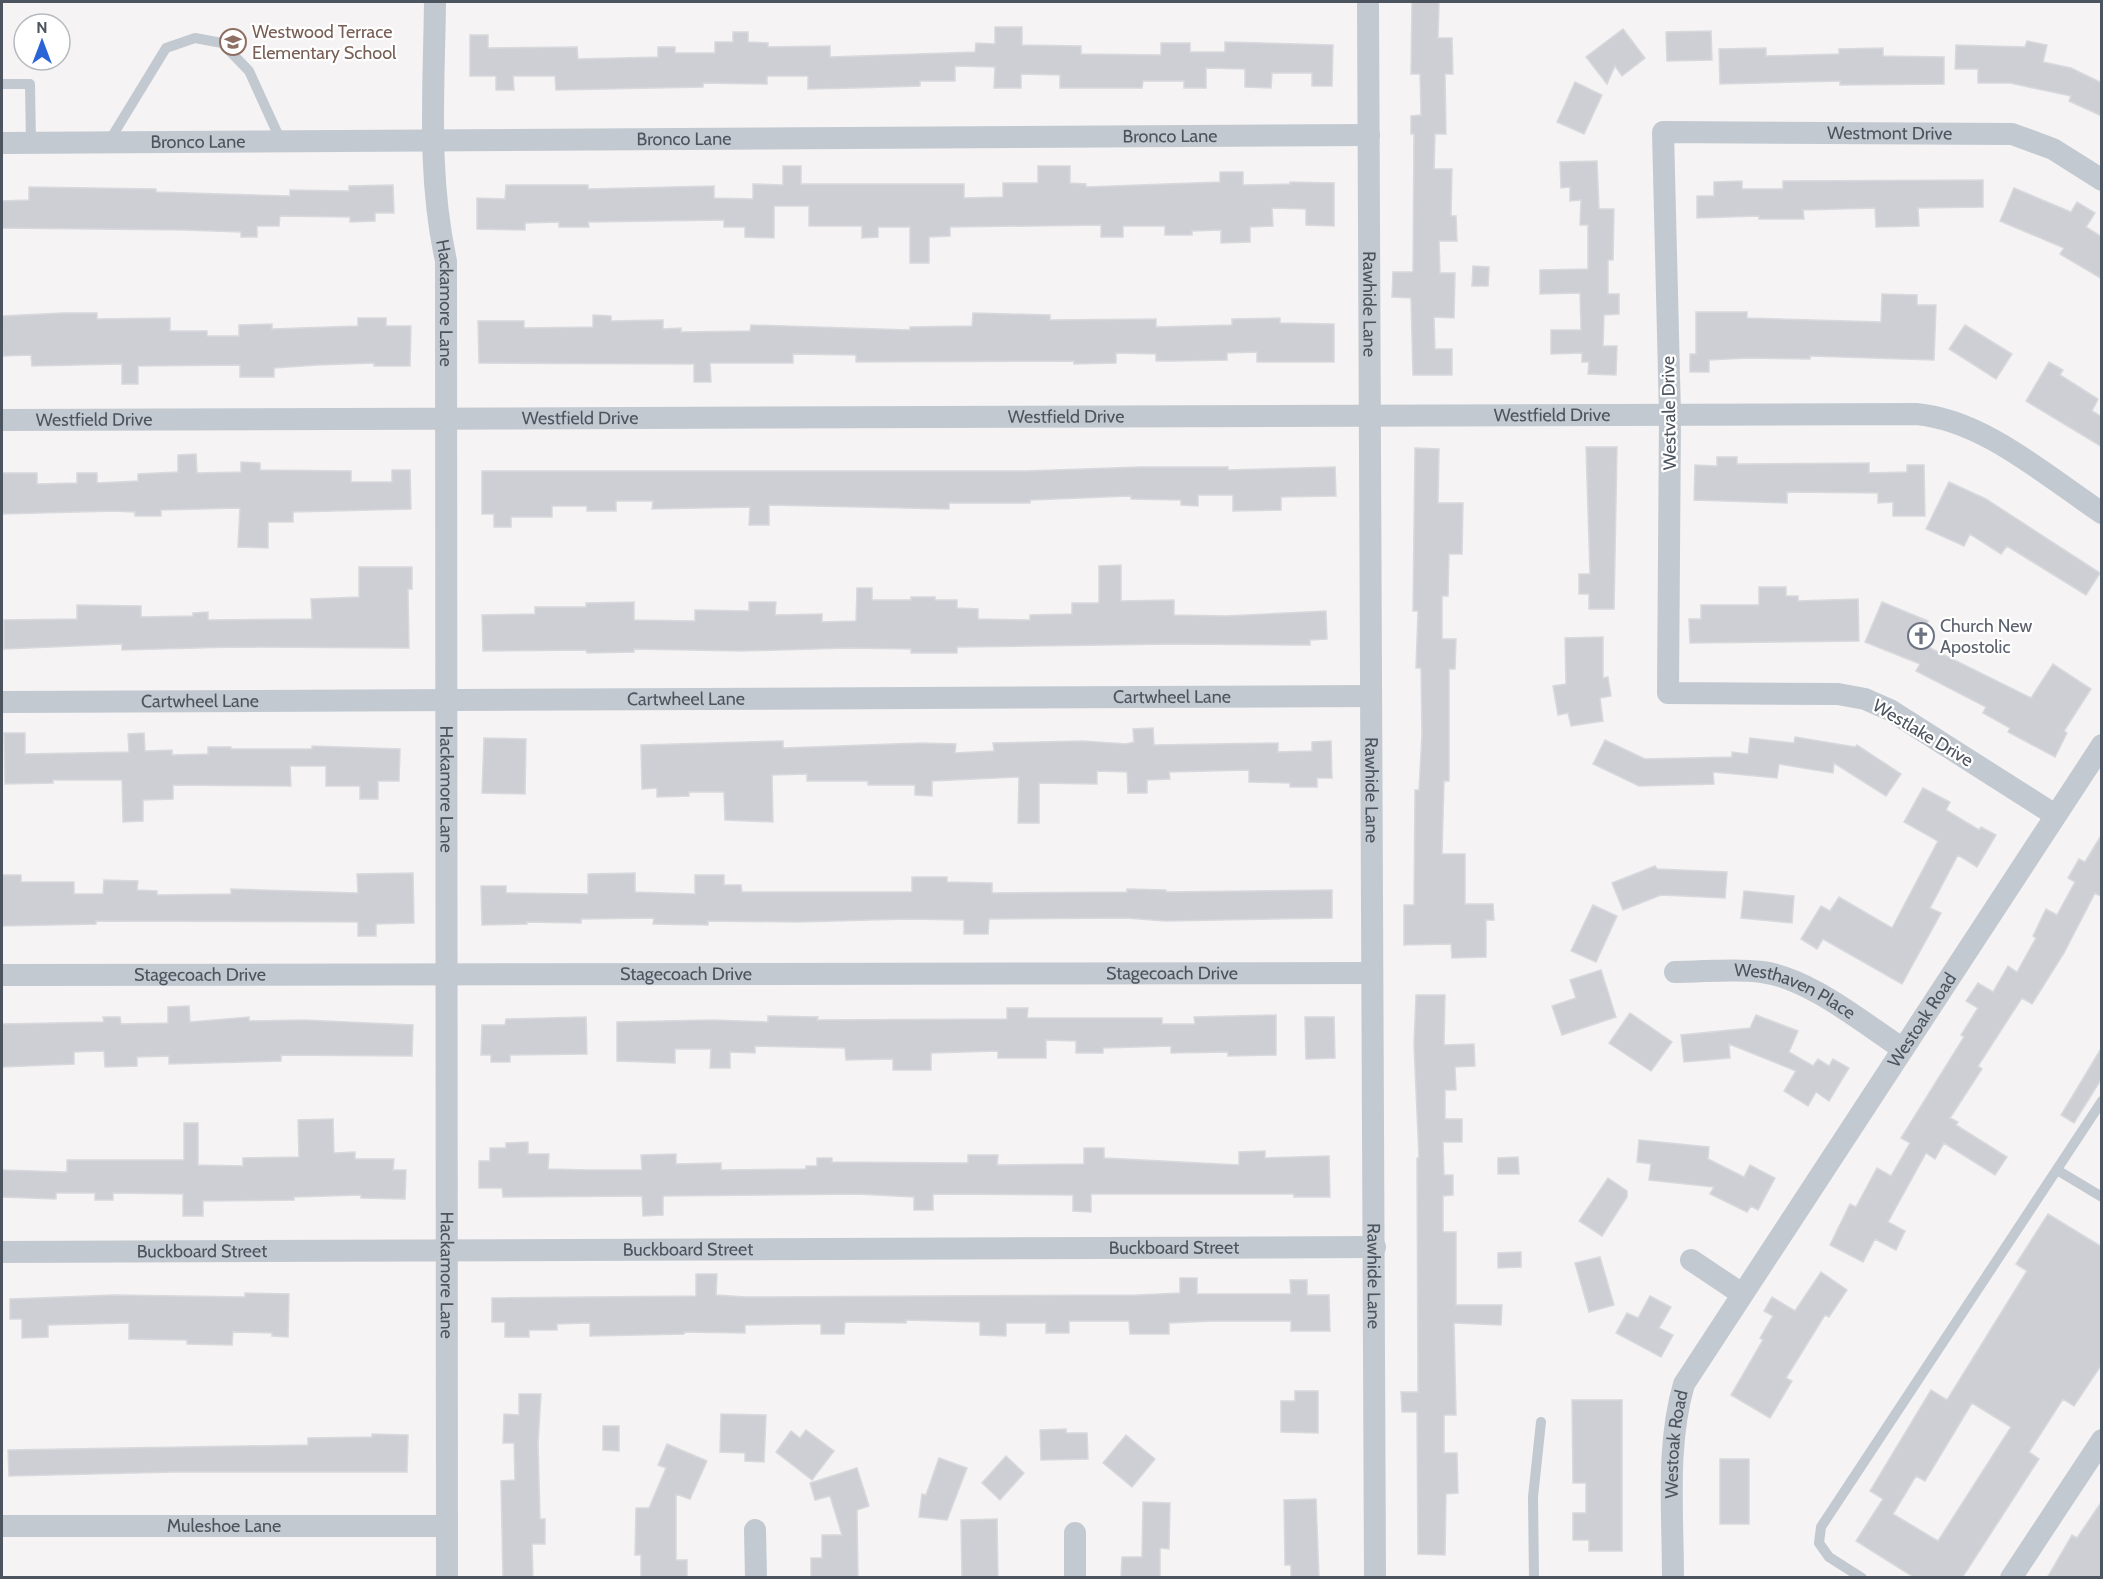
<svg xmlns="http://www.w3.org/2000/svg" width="2103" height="1579" viewBox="0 0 2103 1579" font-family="Cabin,sans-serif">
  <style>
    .building { fill: #cdcfd5; stroke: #d8d9dd; stroke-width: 1.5; fill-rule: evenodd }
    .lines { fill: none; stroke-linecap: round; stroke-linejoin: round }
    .service { stroke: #c2c9d0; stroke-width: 10 }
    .minor { stroke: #c2c9d0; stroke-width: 22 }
    .labels { text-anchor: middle; stroke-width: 4.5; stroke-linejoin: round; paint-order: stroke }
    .education-label { font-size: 18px; fill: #785e54; stroke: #fff; text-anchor: start }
    .street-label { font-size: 18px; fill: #4c545f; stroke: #fff }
    .worship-label { font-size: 18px; fill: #5b616d; stroke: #fff; text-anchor: start }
  </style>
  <rect width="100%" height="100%" fill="#f5f3f3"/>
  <!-- building -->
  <path class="building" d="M1412 2H1439L1438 38H1452L1453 74H1445L1446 134H1435L1434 169H1452L1451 216H1456L1457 241H1439L1440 273H1455L1454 318 1434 317 1435 349H1452V375H1413L1411 298 1392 297 1393 272H1413L1414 134H1411V116L1421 115 1420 74H1411Z
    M995 27H1022V45L1081 46V54L1161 55V43H1190V52H1225V42L1333 45 1332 86H1312V73H1272L1271 88 1245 87V69L1206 68V88H1184V81H1143L1142 88H1060V75L1021 74V88H994L995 67 955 66V81H920V86L855 88 808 89V76H767V84L703 83V87L556 90 555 76H513L514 90H496V76H470V35H488V48L577 47 578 59 658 57V47H675V53H715V42H733V32H748V42L768 43V47L830 46V57L975 52 976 43 995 44Z
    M1623 29 1645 58 1622 76 1615 66 1607 84 1586 57Z
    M1711 31 1712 60 1667 61 1666 32Z
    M2027 41 2047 45 2043 62 2071 68 2102 83V116L2069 101 2071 96 2010 83H1978V69H1955L1956 45 2025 47Z
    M1766 48V56L1839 54V49L1883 48V56L1944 57V84L1840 85V81L1720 84 1719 49Z
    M1575 82 1602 95 1584 134 1557 122Z
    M1597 161 1599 209H1614L1613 260H1608V294H1619V314L1604 315 1603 346H1617L1616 375 1588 374 1589 362H1582V353L1551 354V330H1581L1580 293 1540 294V270L1588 269V225H1580L1581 200 1570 201V187L1561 188 1560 162Z
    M783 166H801V184H964V198L1003 197V183H1038V166H1070V183L1086 184V187L1220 182V172H1243V185L1290 184V182L1334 183V226L1306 225V209L1272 208 1273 226 1250 227V242L1221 243V230L1192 231V235H1165V226H1123V237H1101V225L950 227V236L929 237V263H910V227H878V237L862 238V226H809V206H774V238L745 237V227H724V220L588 222 589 227H559V222L525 223V230L477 229V198L505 199 506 185H588V189L714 186V198L753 199V184L783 185Z
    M1983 180V207L1918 208 1919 226 1876 227 1875 208 1803 210 1804 219H1759V216L1697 218V196H1714V182L1742 181V189H1783V181Z
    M393 185 394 213H375V221L350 222V217L280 216 279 226H257V237H241V232L185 230 2 228V201L29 200V187L156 189V192L290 196V190L349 191V186Z
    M2014 188 2071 212 2077 202 2095 213 2086 227 2102 237V279L2060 254 2064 248 2000 221Z
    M1473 266 1489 267 1488 286H1472Z
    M1882 294 1917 295V305H1936L1934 360 1810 356V359L1747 358 1709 360V372H1690V354H1696V312H1747V318L1881 322Z
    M63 313H97V319L170 318V331H207V336H239V325L272 324V329L358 326V318H386V326H411L410 366H374V363L317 365 274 368V377H240V365L138 366V384H122V364L32 366 31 355 3 356 2 316Z
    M973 313 1050 315V320L1156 319V327L1232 325V319L1280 318V323L1334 324V362H1257V352L1227 353V360L1176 361H1156V354L1116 353V363L1074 364V361L856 362V355L793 354V363H710L711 382H694V364L479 363 478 321H524V328L593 327V315L611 316V321L663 320V329L681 328V332L750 331 751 325 910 330V327L972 326Z
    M1965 325 2012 354 1996 379 1949 349Z
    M2049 362 2063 370 2060 375 2098 399 2092 411 2102 417V447L2026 401Z
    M1586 447H1617L1614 609H1589V594H1579V574H1590Z
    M1415 448 1439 449 1438 503H1463L1462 554H1449L1448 596H1442V639H1456L1455 669H1449V781H1444L1442 854H1465V904H1493L1494 920H1486V957L1452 958 1451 944 1404 945V905H1414L1415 790H1419L1422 735 1421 668H1416L1418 611H1413Z
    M196 454 197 473 241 472V462L260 463V470L351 471V482H392V470H410L411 509 293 512V522H268V548L238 547 240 508 161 510V516H135V512L114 511 2 514V473H37V484L77 483V473H97V483L138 481V474L178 472V455Z
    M1717 457H1737V464L1869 463V473L1907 472V465H1924L1925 516H1893V502L1878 503V493L1787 492V503L1694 500 1695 465 1717 466Z
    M1140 467H1228V470L1335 467 1336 496 1281 497V510L1233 511V495H1198V506L1181 505V500L1131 499V496L1030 500V503H949V509L769 505V525H749L750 507 652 509 653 501H616V511H587V506H552V517H511V527H494V514H482V471H1026Z
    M1949 482 1986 499 2100 573 2086 595 2007 546 2001 554 1970 534 1964 546 1926 529Z
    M1121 565V601L1174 600V615L1225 616 1326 611 1327 639 1310 640V645H1290L1174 644 957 647V653H911V649L849 648 741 651 634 649V652L587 653 586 650 483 651 482 615 535 614V607H586V603L634 602V620L695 621V610L749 611V602H776L775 615 822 614V622L856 621 857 588H872V600H911V597H935V600H957V608L978 609V619L1030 620V615L1072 614V603H1099V566Z
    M359 567H412V589H408L409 648 232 647 122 650V644L4 649V620L77 619V605L141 606V617L193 616V613L208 612V620L312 619 311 599 359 597Z
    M1759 587H1786V596H1798V601L1858 599 1859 641 1690 643 1689 619H1701V605H1759Z
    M1882 602 1928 621 1920 643 2031 698 2053 664 2091 689 2064 731 2067 733 2055 757 2008 732 2010 728 1983 713 1986 707 1916 671 1920 664 1865 642Z
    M1603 637V678L1608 677 1611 696 1600 698 1603 721 1571 726 1568 713 1558 715 1553 686 1566 684 1565 638Z
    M1153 728 1154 745 1278 743V752L1312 751V742L1331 741 1332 778H1317V787H1290V783L1249 782V770L1169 772 1170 779 1147 780V793H1128L1127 772 1097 771V784L1039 783V823H1018L1019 777 932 781V796L915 795V785H868V781H807V774L772 775 773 822 725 820 724 792H689V796L657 797V788L642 789 641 745 783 741V748L921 743 956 744 955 753 994 751 993 743 1083 741 1126 744 1134 742 1133 729Z
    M4 733H25V754L129 752 128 734 144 733 145 751 172 750V755L208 754V747H231V749H312V746L400 749 399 781H378V799H360V786H326V766H290L291 786 173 785V799L143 800V821L123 822 122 780H53V783L5 784Z
    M1795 737 1855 747 1857 745 1901 774 1886 796 1834 763 1833 773 1779 764 1777 778 1713 772 1714 784 1639 786 1593 764 1605 740 1645 759 1732 757V752L1748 754 1750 738 1794 743Z
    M484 738 526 739 525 794 482 793Z
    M1923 788 1950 802 1946 810 1979 830 1981 827 1996 835 1977 867 1958 855 1930 908 1941 913 1902 984 1823 939 1817 949 1801 939 1821 906 1830 911 1839 897 1892 928 1938 841 1904 822Z
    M2102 834V897L2095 893 2064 953 2032 1004 2022 998 1978 1066 1982 1069 1950 1118 1958 1122 1956 1125 2007 1157 1995 1175 1944 1143 1935 1159 1926 1153 1888 1222 1905 1231 1896 1250 1875 1239 1863 1262 1830 1245 1850 1204 1856 1207 1877 1168 1891 1176 1910 1143 1901 1138 1964 1037 1961 1035 1978 1008 1966 1001 1978 983 1993 992 2008 966 2017 972 2036 938 2033 936 2046 909 2057 915 2075 882 2068 878 2079 859 2085 862Z
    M1655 866 1657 869 1727 872 1725 898 1661 895 1623 910 1612 883Z
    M413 873 414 923 376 924V936H358V922L96 921V924L2 926V875H21V882H74V894H103L104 880 138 881 137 890 157 891V895L231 894V889L358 893 357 874Z
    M635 873V892L695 894V875H724V885H741L742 892H912V877H947V882L992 883V893L1127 892V889L1166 890V892L1332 890V918L1165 921 1126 918 989 919 988 934H964V920L908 919 797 922 708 921V925L653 924 654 918 581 919V923L527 922V924L482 925 481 886H506V893L588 894V874Z
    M1744 891 1794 896 1792 923 1741 918Z
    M1593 905 1617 916 1596 962 1571 951Z
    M1601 970 1616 1017 1562 1035 1552 1006 1576 998 1570 980Z
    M1416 995H1445L1444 1045 1474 1044 1475 1066 1455 1067 1456 1090H1445V1119H1462V1142H1443L1444 1175H1453V1195L1443 1196V1232H1456V1305H1502L1501 1325 1454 1323 1456 1415H1444V1453H1457L1458 1493 1446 1494 1445 1555 1418 1554 1417 1412H1402L1401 1392H1418L1417 1158H1419L1414 1045Z
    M189 1006 190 1022 249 1017V1021L303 1020 413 1025 412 1056 281 1055V1061L169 1064V1056L137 1057V1066L105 1067 104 1051 74 1052V1064L2 1067V1024L104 1022 103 1017H120L121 1024 168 1023V1007Z
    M1007 1008H1028L1027 1018H1162V1024H1195L1194 1017 1276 1015V1055L1228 1056V1052L1171 1053V1046L1103 1048V1053H1076V1041L1046 1040V1058H998V1051L931 1053V1070H893V1059L846 1060 845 1048 755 1046V1053L730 1052V1068H710L711 1049H675V1063L617 1061V1022L712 1020 768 1022V1016L818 1017 817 1020 1007 1019Z
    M1630 1013 1672 1042 1651 1071 1609 1043Z
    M1756 1015 1798 1031 1789 1052 1813 1066 1818 1059 1829 1066 1833 1059 1849 1068 1829 1101 1816 1092 1808 1106 1784 1091 1796 1071 1729 1044 1730 1058 1684 1062 1681 1035 1750 1028Z
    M586 1017 587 1054 510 1055V1062H491V1055H481L482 1025H505L506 1019Z
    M1305 1017H1334L1335 1058 1306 1059Z
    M2102 1047V1078L2074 1123 2061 1115Z
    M333 1119 334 1153 355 1152V1159H394L393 1170H406L405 1199 361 1198V1195L294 1197V1200L203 1201V1216H183V1194L113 1193V1200H95V1193H56V1199L2 1197V1170L67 1172V1160H184V1123H198V1165L243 1166V1158L299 1157 298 1120Z
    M1639 1140 1709 1147 1708 1159 1744 1177 1750 1165 1775 1178 1758 1210 1751 1206 1747 1212 1710 1194 1714 1187 1649 1180 1651 1164 1637 1162Z
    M528 1142V1154H549L548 1169 589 1170H642L641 1155 676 1154V1164L721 1163V1170L806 1169V1166H817V1158H832V1162L968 1163V1155H998L997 1165 1084 1164V1148H1104V1158L1239 1165V1152L1265 1151V1158L1329 1156 1330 1197H1294V1194H1091V1212L1073 1211V1195L933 1194V1210H914V1197L858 1194 663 1196V1215L643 1216 642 1196 503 1197 502 1188H479V1161H490V1148H506V1143Z
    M1518 1157 1519 1174H1498V1158Z
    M1608 1178 1627 1191V1197L1602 1236 1579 1221Z
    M2048 1214 2102 1247V1364L2074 1406 2063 1399 2029 1452 2039 1459 1962 1578H1915L1856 1541 1883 1499 1870 1491 1931 1390 1947 1400 2027 1271 2016 1264ZM1972 1403 2011 1427 1938 1541 1893 1514 1916 1476 1925 1481Z
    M1521 1252V1267L1498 1268V1253Z
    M1600 1257 1614 1305 1589 1312 1575 1263Z
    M1821 1272 1847 1290 1829 1317 1825 1315 1786 1378 1792 1381 1770 1418 1731 1395 1763 1340 1760 1338 1773 1316 1764 1311 1772 1297 1795 1311Z
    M696 1274H717L716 1295 746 1297 1138 1295 1180 1293V1278H1197V1294H1291L1290 1280H1307V1295H1329L1330 1331H1291V1321H1212L1169 1323V1334H1130L1129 1321H1069V1333H1046V1323H1006V1336L980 1335V1322L906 1320V1323L845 1322 844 1334H821V1324H802L745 1325V1333L684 1332V1334L590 1336V1323L557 1324V1330H529V1337H505V1322H492V1298L696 1296Z
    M245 1293 289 1294 288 1337 272 1336V1333L233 1332 232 1345 187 1344V1340L129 1339V1323L48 1325V1337L22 1338V1319H10V1299L115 1295 245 1297Z
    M1650 1296 1671 1307 1659 1328 1673 1335 1661 1357 1616 1333 1627 1313 1638 1318Z
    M1295 1391H1318V1433L1281 1432V1401H1295Z
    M519 1394H541L538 1443 540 1519H545V1544H532L533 1578H503L501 1481 515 1480 514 1443H503L504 1414 519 1415Z
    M1572 1400H1622V1551H1589V1540H1573V1513H1586V1483H1573Z
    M721 1414 766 1415 764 1462 745 1461V1453L720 1452Z
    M603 1426H619V1451L603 1450Z
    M1066 1429V1433H1087L1088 1459 1041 1460 1040 1430Z
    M806 1430 834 1451 812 1480 776 1452 791 1431 800 1438Z
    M372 1434 408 1435 407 1472H175L9 1476 8 1450 308 1445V1438L372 1437Z
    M1126 1435 1155 1459 1132 1487 1103 1463Z
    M667 1444 707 1461 690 1499 676 1494V1560H687V1578H641V1555H635L636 1508H649L666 1468 658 1465Z
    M1006 1456 1024 1473 1000 1500 982 1483Z
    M939 1458 967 1468 947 1520 919 1517 922 1494 926 1495Z
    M1720 1459H1749V1524H1720Z
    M857 1468 869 1506 857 1510 858 1578H811V1558H822V1535H842L830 1496 815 1500 810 1483Z
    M1316 1499 1319 1578H1291V1565H1285L1284 1500Z
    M2102 1501V1578H2047L2072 1535 2077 1538Z
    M1143 1502 1170 1503 1169 1549 1160 1548V1578H1121L1122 1557H1142Z
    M997 1519 998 1578H962L961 1520Z"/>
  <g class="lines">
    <!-- service -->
    <path class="service" d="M2 84H30L31 143
      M108 143 166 48 195 38 222 43 249 71 281 141
      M2057 1170 2102 1197
      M1534 1578 1533 1497 1541 1422
      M1862 1578 1829 1557 1819 1543 1821 1527 2102 1101"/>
    <!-- minor -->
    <g class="minor">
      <path id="s1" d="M435 2C434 88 427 175 446 261L447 1578"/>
      <path id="s2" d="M1368 2 1375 1578"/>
      <path id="s3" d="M2 143 1369 135"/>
      <path id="s4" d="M2 420 1916 414C1984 420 2046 476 2102 513"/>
      <path id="s5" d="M2 702 1371 696"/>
      <path id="s6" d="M2055 815 1890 710 1865 699 1838 694 1668 693 1670 415 1663 132 2012 134 2053 149 2102 180"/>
      <path id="s7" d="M1675 972C1704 972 1734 968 1762 972 1809 978 1863 1023 1903 1049"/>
      <path id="s8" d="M2 975 1371 973"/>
      <path id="s9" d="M2 1252 1375 1247"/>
      <path d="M1691 1260 1742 1294"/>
      <path id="s10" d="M2 1526H447"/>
      <path d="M755 1530 756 1578"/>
      <path d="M1075 1578V1533"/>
      <path id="s11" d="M1673 1578C1673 1514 1666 1445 1684 1384L2102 745"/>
      <path d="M2011 1578 2102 1440"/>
    </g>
  </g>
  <!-- icons -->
  <defs>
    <symbol id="school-ring" viewBox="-11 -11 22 22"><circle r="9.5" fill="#fff" stroke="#8d6e63" stroke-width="1.5"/><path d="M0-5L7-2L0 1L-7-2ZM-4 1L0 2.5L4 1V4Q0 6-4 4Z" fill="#8d6e63"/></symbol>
    <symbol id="church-ring" viewBox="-11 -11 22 22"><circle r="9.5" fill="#fff" stroke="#6b7280" stroke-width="1.5"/><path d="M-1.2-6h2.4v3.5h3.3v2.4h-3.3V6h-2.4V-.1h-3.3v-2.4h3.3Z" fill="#6b7280"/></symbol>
  </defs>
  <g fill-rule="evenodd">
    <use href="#school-ring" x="218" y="27" width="30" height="30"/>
    <use href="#church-ring" x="1906" y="621" width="30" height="30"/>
  </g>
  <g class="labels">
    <!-- education labels -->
    <g class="education-label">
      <text x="252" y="38">Westwood Terrace<tspan x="252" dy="21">Elementary School</tspan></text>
    </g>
    <!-- street labels -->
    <g class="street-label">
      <text dy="6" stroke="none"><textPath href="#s6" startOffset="1208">Westmont Drive</textPath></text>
      <text dy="6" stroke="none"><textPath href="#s3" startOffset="1168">Bronco Lane</textPath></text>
      <text dy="6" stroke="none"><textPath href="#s3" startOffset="682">Bronco Lane</textPath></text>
      <text dy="6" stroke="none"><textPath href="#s3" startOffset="196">Bronco Lane</textPath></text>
      <text dy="6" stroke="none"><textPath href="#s1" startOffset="302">Hackamore Lane</textPath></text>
      <text dy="6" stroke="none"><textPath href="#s2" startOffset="302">Rawhide Lane</textPath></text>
      <text transform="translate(1669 413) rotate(-91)" y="6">Westvale Drive</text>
      <text dy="6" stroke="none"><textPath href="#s4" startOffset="1550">Westfield Drive</textPath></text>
      <text dy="6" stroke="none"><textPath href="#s4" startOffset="578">Westfield Drive</textPath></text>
      <text dy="6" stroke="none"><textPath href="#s4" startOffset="1064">Westfield Drive</textPath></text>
      <text dy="6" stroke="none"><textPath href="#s4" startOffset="92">Westfield Drive</textPath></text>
      <text dy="6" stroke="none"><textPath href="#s5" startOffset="1170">Cartwheel Lane</textPath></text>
      <text dy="6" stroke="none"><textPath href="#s5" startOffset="684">Cartwheel Lane</textPath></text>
      <text dy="6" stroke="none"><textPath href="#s5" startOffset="198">Cartwheel Lane</textPath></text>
      <text transform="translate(1923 733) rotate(31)" y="6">Westlake Drive</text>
      <text dy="6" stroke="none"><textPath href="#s1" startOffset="788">Hackamore Lane</textPath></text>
      <text dy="6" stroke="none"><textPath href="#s2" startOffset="788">Rawhide Lane</textPath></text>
      <text dy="6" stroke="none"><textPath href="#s8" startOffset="684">Stagecoach Drive</textPath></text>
      <text dy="6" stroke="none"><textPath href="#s8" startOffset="1170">Stagecoach Drive</textPath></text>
      <text dy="6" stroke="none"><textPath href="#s8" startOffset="198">Stagecoach Drive</textPath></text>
      <text dy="6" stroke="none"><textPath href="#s7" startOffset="124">Westhaven Place</textPath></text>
      <text dy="6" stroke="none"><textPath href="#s11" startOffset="630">Westoak Road</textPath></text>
      <text dy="6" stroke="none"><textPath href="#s9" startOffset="1172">Buckboard Street</textPath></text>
      <text dy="6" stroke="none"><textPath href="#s9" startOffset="686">Buckboard Street</textPath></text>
      <text dy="6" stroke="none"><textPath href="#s9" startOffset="200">Buckboard Street</textPath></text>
      <text dy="6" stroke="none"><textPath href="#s1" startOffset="1274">Hackamore Lane</textPath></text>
      <text dy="6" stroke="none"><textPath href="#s2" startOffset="1274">Rawhide Lane</textPath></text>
      <text dy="6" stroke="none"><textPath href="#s11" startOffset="134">Westoak Road</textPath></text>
      <text dy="6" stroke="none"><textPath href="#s10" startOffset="222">Muleshoe Lane</textPath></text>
    </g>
    <!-- worship labels -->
    <g class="worship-label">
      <text x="1940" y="632">Church New<tspan x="1940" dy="21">Apostolic</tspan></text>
    </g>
  </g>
  <!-- border -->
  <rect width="2103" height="1579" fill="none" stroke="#4c545f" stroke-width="6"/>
  <!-- north arrow -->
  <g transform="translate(42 42)"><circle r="28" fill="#ffffff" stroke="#b7bbbf" stroke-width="1.5"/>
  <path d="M0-4.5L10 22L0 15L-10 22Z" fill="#2b64d7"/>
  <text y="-9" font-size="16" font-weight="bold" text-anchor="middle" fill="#4c545f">N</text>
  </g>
</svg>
